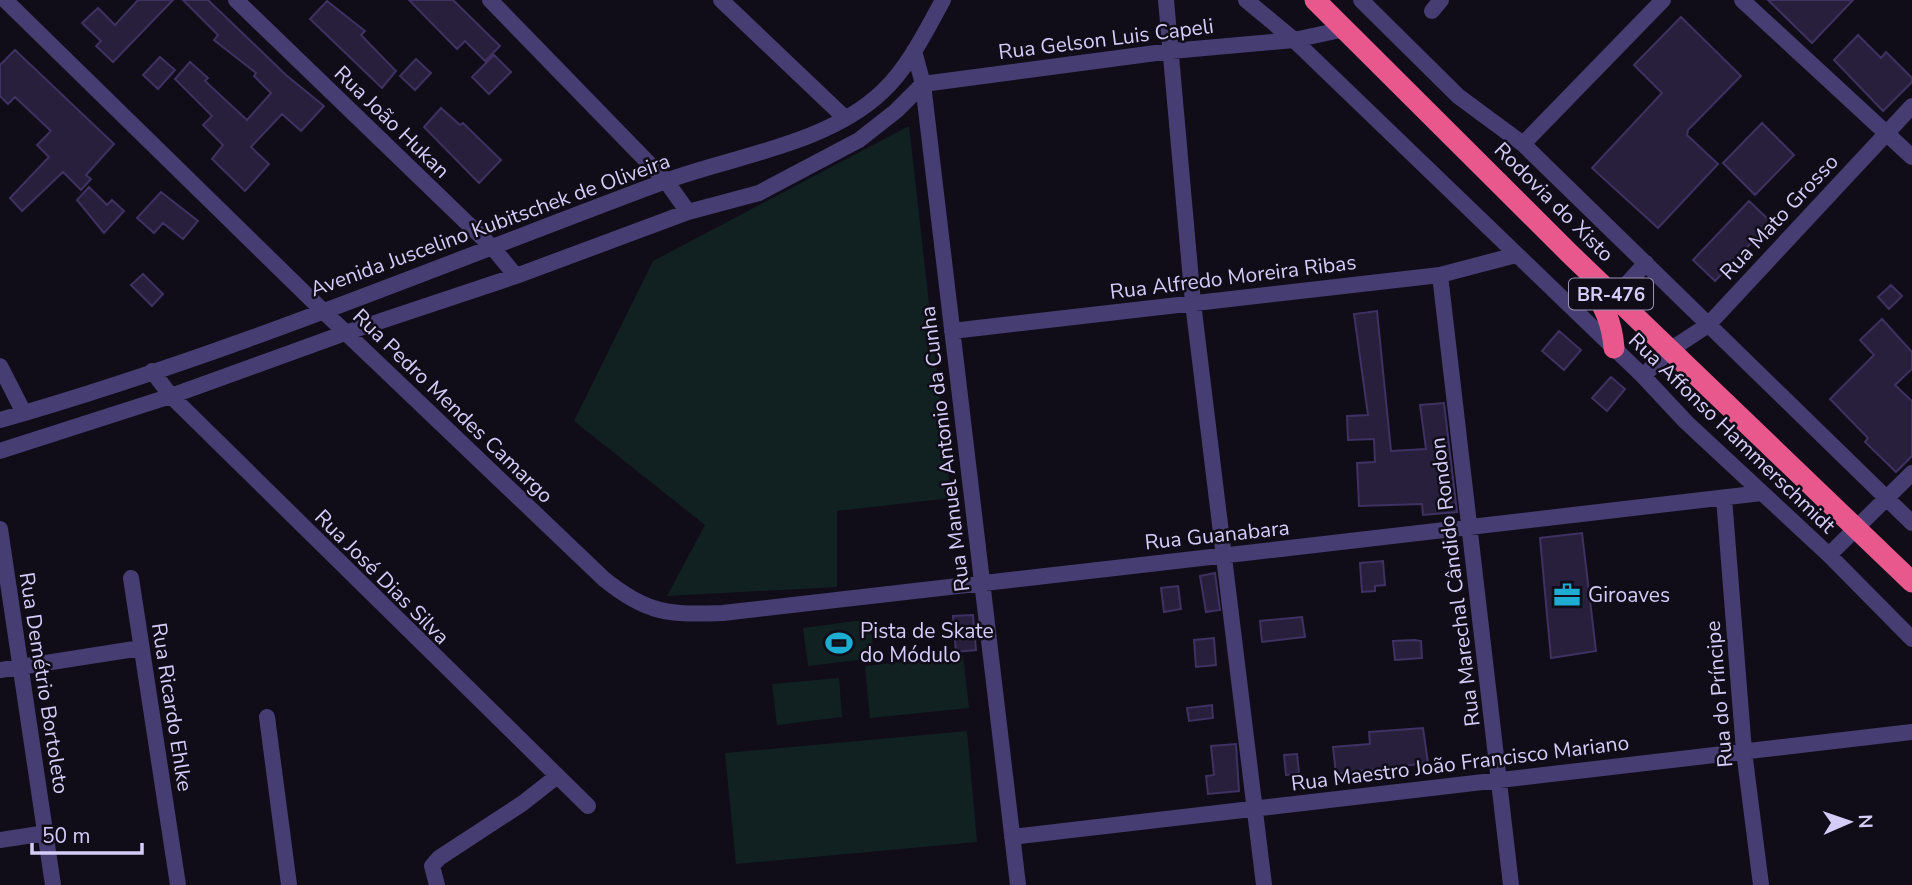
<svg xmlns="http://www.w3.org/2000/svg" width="1912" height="885" viewBox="0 0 1912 885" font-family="'Nunito Sans',sans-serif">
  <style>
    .green { fill: #112122 }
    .building { fill: #281f3c; stroke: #3f3161; stroke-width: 2 }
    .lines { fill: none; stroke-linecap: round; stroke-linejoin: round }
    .minor { stroke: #463e72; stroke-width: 16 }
    .highway { stroke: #e8588d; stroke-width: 21 }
    .labels { text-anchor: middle; stroke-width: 5; stroke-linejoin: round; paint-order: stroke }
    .shield { fill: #100d19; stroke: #9b93b5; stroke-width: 2 }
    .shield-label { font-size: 19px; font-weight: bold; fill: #d6ccf8 }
    .street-label { font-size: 21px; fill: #d6ccf8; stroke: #100d19 }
    .poi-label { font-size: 21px; fill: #d6ccf8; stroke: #100d19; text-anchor: start }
  </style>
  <rect width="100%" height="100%" fill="#100d19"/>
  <!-- green -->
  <path class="green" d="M909 126 951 498 837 511V587L667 596 705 525 574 421 653 261Z
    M870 619 874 658 808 666 803 628Z
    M963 655 969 708 870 718 865 666Z
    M839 678 842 717 777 725 772 684Z
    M967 731 977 842 736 864 725 753Z"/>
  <!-- building -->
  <path class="building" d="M138 0H173L113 62 96 46 101 41 82 23 98 8 115 25Z
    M183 0H208L286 75 324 106 301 131 282 114 251 147 269 164 245 191 212 159 223 145 203 125 212 116 175 79 190 62 208 78 205 81 247 120 271 93 254 76 256 73 214 40 218 35Z
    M409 0H453L500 46 485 61 465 41 457 49Z
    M1768 0H1853L1812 43Z
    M327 1 365 31 361 35 396 71 382 88 310 19Z
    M1681 17 1741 76 1688 130 1687 135 1718 164 1658 228 1592 168 1662 93 1634 65Z
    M1858 35 1881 58 1886 52 1912 78V82L1883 111 1834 60Z
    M15 50 114 144 86 175 91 179 81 190 63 172 22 211 10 198 49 157 37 145 51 131 15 97 8 104 0 96V65Z
    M494 55 511 72 489 94 472 77Z
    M160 57 175 70 158 89 143 75Z
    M416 59 431 73 415 90 400 76Z
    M441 108 460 125 463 123 501 160 479 183 424 127Z
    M1762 123 1794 155 1755 195 1723 163Z
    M89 187 107 205 112 200 124 211 104 233 77 200Z
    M161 192 198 221 183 239 163 223 154 233 137 218Z
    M1749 201 1771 222 1715 281 1693 260Z
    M143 274 163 294 152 306 131 285Z
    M1891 285 1902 296 1889 309 1878 297Z
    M1377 311 1391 451 1426 449 1420 405 1444 403 1457 512 1423 515 1422 504 1359 506 1357 463 1375 462 1374 439 1348 440 1347 416 1368 415 1354 314Z
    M1882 319 1912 352V369L1895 385 1912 401V456L1896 472 1865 442 1868 438 1830 399 1874 355 1860 340Z
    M1559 331 1581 350 1564 370 1542 351Z
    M1611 377 1625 389 1607 411 1592 398Z
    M1582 533 1596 651 1551 658 1540 538Z
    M1383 561 1385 585 1375 586V591L1362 592 1360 563Z
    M1215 573 1220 610 1206 612 1200 576Z
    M1178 586 1181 609 1164 612 1161 588Z
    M973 615 976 650 956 652 953 616Z
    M1302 617 1305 637 1262 642 1260 621Z
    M1214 638 1216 665 1196 667 1194 640Z
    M1415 640 1421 641 1422 658 1395 660 1393 641Z
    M1212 705 1213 718 1189 721 1187 708Z
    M1423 728 1428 763 1336 774 1333 747 1370 744 1369 732Z
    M1236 744 1239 791 1208 794 1206 776 1214 775 1211 746Z
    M1297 754 1299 773 1286 775 1284 755Z"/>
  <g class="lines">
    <!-- minor -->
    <path class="minor" d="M5 0 322 310 604 579C647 614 669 615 723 613 1069 573 1416 534 1762 493
      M236 0 493 248 516 276
      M490 0 666 181 688 212
      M721 0 844 117
      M1166 0 1193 303 1264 885
      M1246 0 1294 40 1643 376 1686 422 1829 555 1912 639
      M1361 0 1458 96 1523 144 1912 523
      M1742 0 1912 157
      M1432 11 1441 0
      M914 51 923 84 1018 885
      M1523 144 1663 0
      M1440 275 1511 885
      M1615 297 1646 263
      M952 331 1440 275 1516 255
      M0 366 24 413
      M152 371 171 396 588 806
      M1643 376 1670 350 1708 325 1912 106
      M0 420C225 356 443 264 663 182 732 156 826 145 882 92 908 68 926 31 943 0
      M0 451 171 396 345 333 516 276 688 212 759 193 859 140 896 111 923 84 1171 51 1294 40 1345 29
      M1724 498 1744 751 1761 885
      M0 529 53 885
      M1829 555 1912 473
      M131 578 178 885
      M0 670 141 648
      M267 717 289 885
      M1012 837 1912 732
      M0 840 46 833
      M437 885 432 866 439 858 523 803 556 777"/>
    <!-- highway -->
    <path class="highway" d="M1315 0 1569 253 1912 582
      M1590 284C1604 306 1612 322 1614 348"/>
  </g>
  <!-- icons -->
  <defs>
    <symbol id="office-bare" viewBox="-9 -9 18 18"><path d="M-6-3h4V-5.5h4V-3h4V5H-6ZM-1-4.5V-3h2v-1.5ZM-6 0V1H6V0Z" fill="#1dadd3" stroke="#100d19" stroke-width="2.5" paint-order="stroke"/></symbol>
    <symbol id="stadium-bare" viewBox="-9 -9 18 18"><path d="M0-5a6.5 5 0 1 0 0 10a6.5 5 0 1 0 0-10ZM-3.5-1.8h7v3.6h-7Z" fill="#1dadd3" stroke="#100d19" stroke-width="2.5" paint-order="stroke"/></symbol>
  </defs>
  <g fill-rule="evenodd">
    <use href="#office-bare" x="1548" y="576" width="38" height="38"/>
    <use href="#stadium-bare" x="820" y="624" width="38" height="38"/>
  </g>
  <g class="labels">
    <!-- shield labels -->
    <rect class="shield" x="1569" y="278.5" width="84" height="31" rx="5"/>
    <g class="shield-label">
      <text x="1611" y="301">BR-476</text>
    </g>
    <!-- street labels -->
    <g class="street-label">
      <text transform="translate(1106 39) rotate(-7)" y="7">Rua Gelson Luis Capeli</text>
      <text transform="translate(392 122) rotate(44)" y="7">Rua João Hukan</text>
      <text transform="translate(1554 202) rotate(45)" y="7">Rodovia do Xisto</text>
      <text transform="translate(1779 217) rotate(-47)" y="7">Rua Mato Grosso</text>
      <text transform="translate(490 225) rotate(-20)" y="7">Avenida Juscelino Kubitschek de Oliveira</text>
      <text transform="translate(1233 277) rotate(-7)" y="7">Rua Alfredo Moreira Ribas</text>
      <text transform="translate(453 406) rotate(44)" y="7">Rua Pedro Mendes Camargo</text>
      <text transform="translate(1732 433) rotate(44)" y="7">Rua Affonso Hammerschmidt</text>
      <text transform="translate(945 449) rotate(-97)" y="7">Rua Manuel Antonio da Cunha</text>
      <text transform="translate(1217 535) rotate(-6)" y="7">Rua Guanabara</text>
      <text transform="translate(382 577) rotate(45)" y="7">Rua José Dias Silva</text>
      <text transform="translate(1455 582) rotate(-97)" y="7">Rua Marechal Cândido Rondon</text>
      <text transform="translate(44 683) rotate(81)" y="7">Rua Demétrio Bortoleto</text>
      <text transform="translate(1719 694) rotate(-95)" y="7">Rua do Príncipe</text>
      <text transform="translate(172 707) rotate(81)" y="7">Rua Ricardo Ehlke</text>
      <text transform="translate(1460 763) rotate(-7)" y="7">Rua Maestro João Francisco Mariano</text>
    </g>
    <!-- poi labels -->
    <g class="poi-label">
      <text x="1588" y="602">Giroaves</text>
      <text x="860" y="638">Pista de Skate<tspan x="860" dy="24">do Módulo</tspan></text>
    </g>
  </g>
  <!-- north arrow -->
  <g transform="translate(1849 822) rotate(88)" stroke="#100d19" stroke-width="5" paint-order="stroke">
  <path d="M0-5L12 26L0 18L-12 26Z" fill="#d6ccf8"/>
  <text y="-10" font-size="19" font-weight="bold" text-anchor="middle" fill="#d6ccf8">N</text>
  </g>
  <!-- scale -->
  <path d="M32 843v10h110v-10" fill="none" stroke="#d6ccf8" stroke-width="3.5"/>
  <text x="42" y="843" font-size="21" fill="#d6ccf8" stroke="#100d19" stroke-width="5" paint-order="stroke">50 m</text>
</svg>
